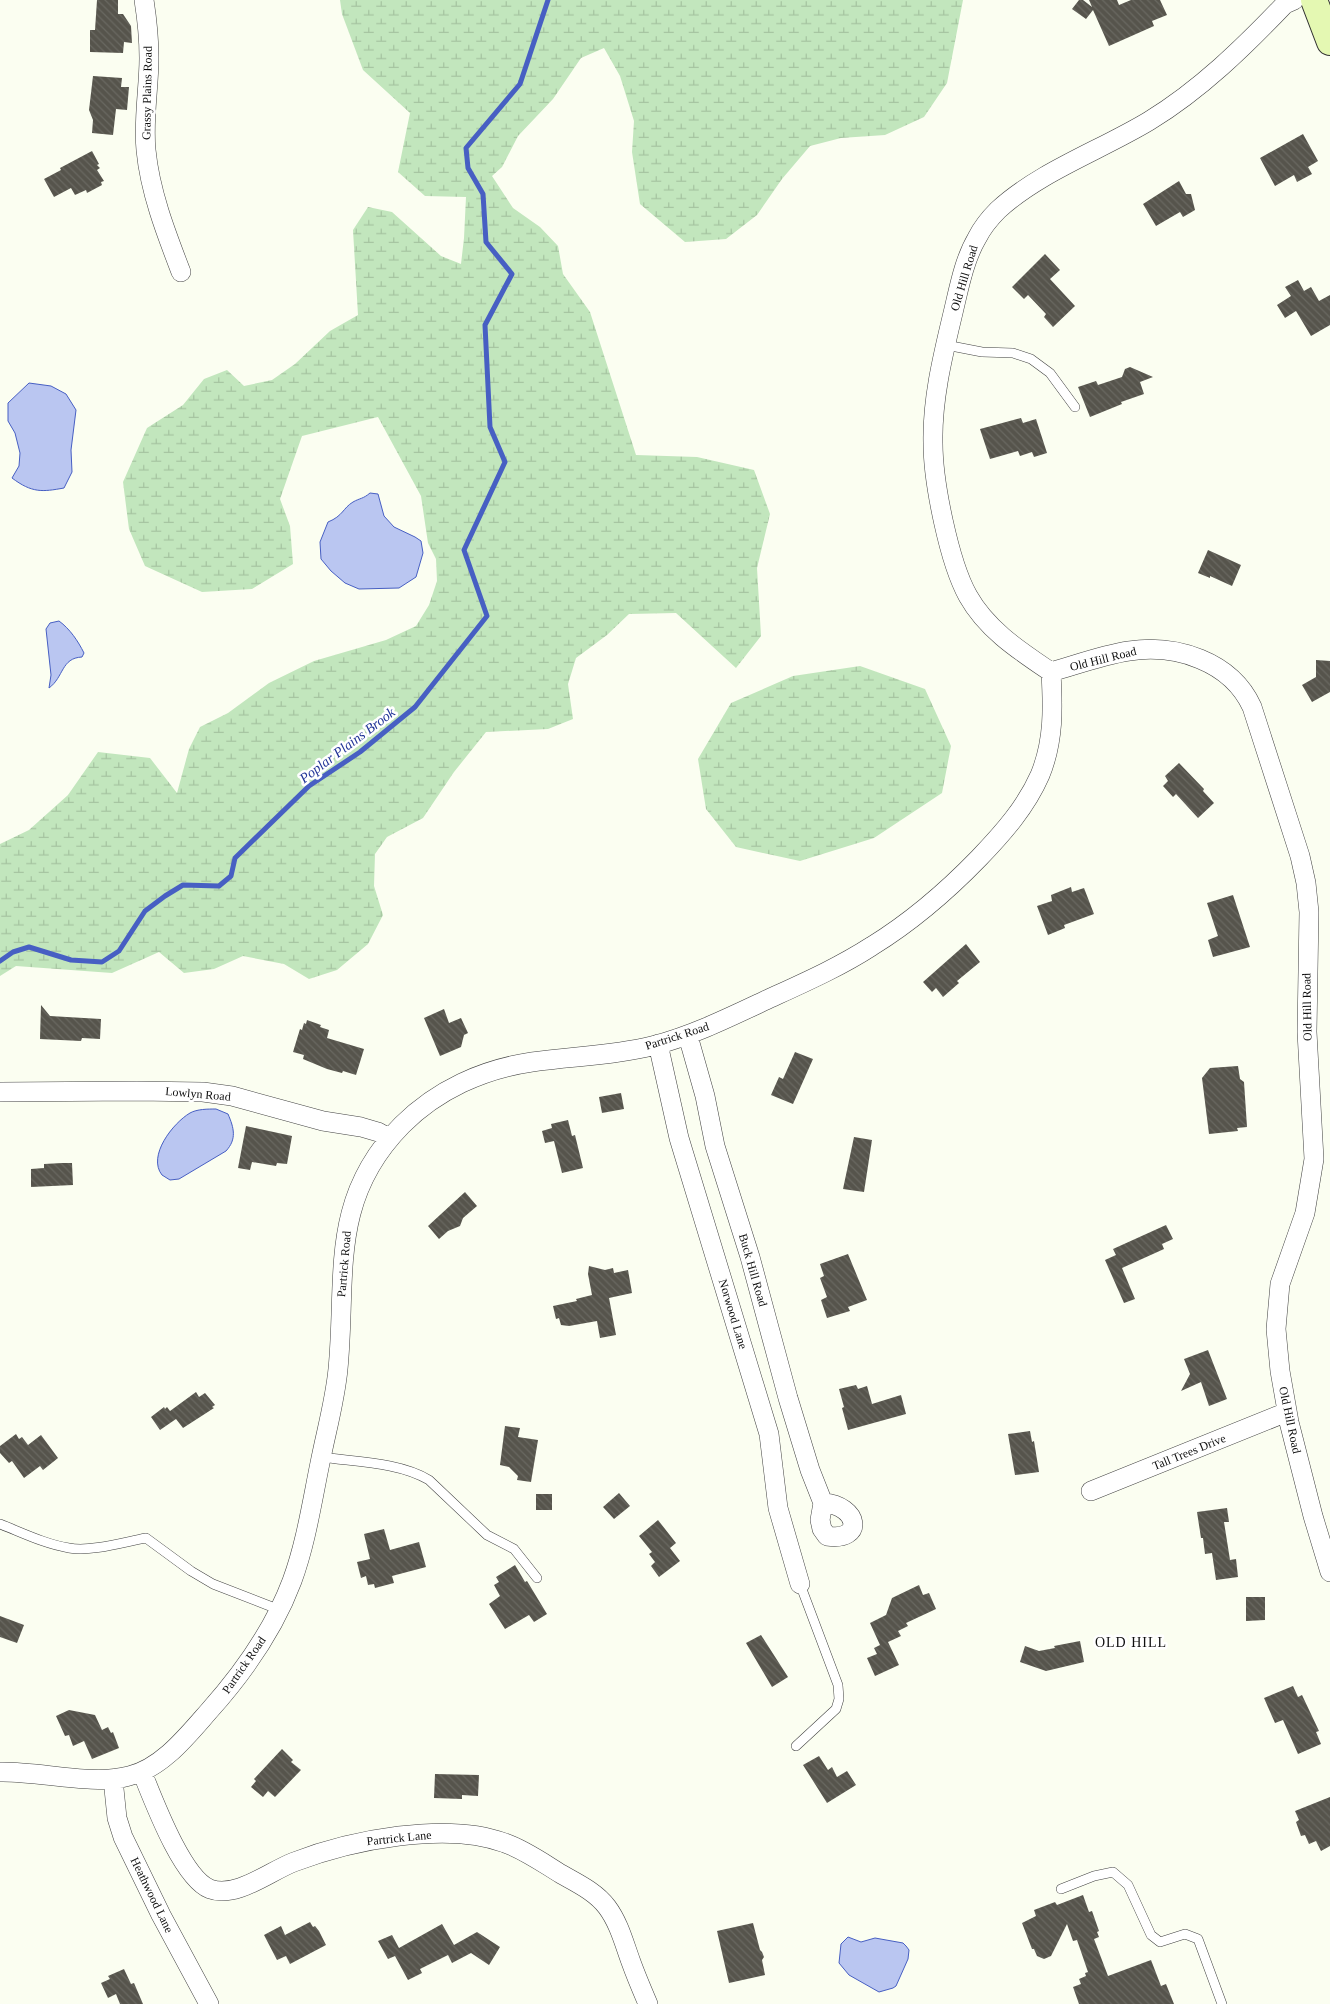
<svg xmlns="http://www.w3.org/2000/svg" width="1330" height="2004" viewBox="0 0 1330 2004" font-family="'Times New Roman',serif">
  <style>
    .wetland { fill: url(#wetland-marsh) }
    .water { fill: #bac6f1; stroke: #475fc3 }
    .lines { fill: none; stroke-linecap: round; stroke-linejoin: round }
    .stream { stroke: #475fc3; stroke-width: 5 }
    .building { fill: url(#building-back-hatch) }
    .lane-casing { stroke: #424242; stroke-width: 10 }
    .street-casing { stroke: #424242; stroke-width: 20 }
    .secondary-casing { stroke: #313131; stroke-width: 28 }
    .lane { stroke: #fff; stroke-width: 9 }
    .street { stroke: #fff; stroke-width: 19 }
    .secondary { stroke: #e4f8b2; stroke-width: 26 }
    .labels { text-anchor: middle; stroke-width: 5; stroke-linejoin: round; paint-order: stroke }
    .street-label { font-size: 12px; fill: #0f0f0f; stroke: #fff }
    .water-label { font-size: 14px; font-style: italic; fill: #213497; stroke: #fff }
    .neighbourhood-label { font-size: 14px; letter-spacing: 1px; fill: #0f0f0f; stroke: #fff }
  </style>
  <defs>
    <pattern id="wetland-marsh" width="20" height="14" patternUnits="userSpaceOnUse" patternTransform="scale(1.25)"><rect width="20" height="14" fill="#c2e6bd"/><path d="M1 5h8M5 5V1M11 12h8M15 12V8" fill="none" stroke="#a6c4a1"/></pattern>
    <pattern id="building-back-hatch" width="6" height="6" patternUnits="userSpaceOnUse" patternTransform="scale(1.25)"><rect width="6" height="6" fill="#56544c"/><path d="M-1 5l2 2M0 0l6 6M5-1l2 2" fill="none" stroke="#696861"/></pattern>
  </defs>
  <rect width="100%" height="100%" fill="#fbfef1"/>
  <!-- wetland -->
  <path class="wetland" d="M340 0H963L947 83 924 117 885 135 841 138 810 146 782 179 757 215 726 239 685 242 640 204 632 152 634 121 620 76 604 48 581 58 553 99 518 136 502 167 492 176 513 208 540 227 558 246 563 274 590 312 636 455 697 457 754 470 770 514 757 568 761 636 736 668 676 613 629 614 607 635 576 658 568 684 573 719 548 729 486 732 454 772 423 818 387 837 375 854 374 886 383 915 368 944 337 970 309 979 284 964 243 956 214 969 184 973 159 952 112 973 16 966 0 976V844L29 830 68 795 98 752 150 758 177 793 189 749 200 727 228 713 269 683 314 661 386 640 416 626 429 605 437 581 436 559 428 543 421 496 378 417 302 436 280 499 290 526 293 564 252 589 202 592 145 566 129 529 123 482 147 428 183 405 204 379 227 370 244 386 272 380 295 364 330 331 358 315 353 230 368 207 392 212 441 256 461 264 464 238 466 197 425 196 398 172 410 113 363 70 342 14Z
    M860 666 925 689 951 746 942 793 874 838 800 861 736 847 706 809 698 759 731 703 793 676Z"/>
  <!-- water -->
  <path class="water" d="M29 383 51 386 66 394 76 410 71 450 72 472 64 488C42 492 32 493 12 478L19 466 20 453 15 433 8 421V403Z
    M370 493 378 494 384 516 394 527 415 537 421 541 423 553 416 577 399 588 359 589 345 583 331 571 321 559 320 542 328 522C343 516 343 508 353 502 360 498 363 499 370 493Z
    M59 621C70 629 78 641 84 653L82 657C61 658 64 677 49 688L51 675 46 629 50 623Z
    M216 1109 228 1114C234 1128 237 1139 226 1151L179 1179 170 1180 162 1175C147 1156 173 1123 190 1113 197 1109 208 1109 216 1109Z
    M848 1937 861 1942 875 1938 903 1943 906 1946 909 1950 908 1959 896 1986 893 1988 879 1992 849 1975 839 1963 841 1944Z"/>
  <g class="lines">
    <!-- stream -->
    <path class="stream" d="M0 961 13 952 29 947 71 960 102 962 119 951 145 911 165 896 183 885 219 886 231 876 235 858 309 786 360 752 415 707 487 616 464 550 505 462 490 427 485 325 512 274 486 242 483 194 468 168 466 148 520 84 548 0"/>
  </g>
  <!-- building -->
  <path class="building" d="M97 0H118V14H123L131 26 132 43 124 42 123 53 90 52V30H95Z
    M1079 0H1083L1092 7 1089 0H1117L1119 5 1131 0H1160L1167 15 1152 21 1154 26 1109 46 1093 10 1086 19 1072 9Z
    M93 76 122 78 121 87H129L127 110 116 109 113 135 92 133 93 120 89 110Z
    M1303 134 1318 161 1308 167 1312 174 1297 182 1294 175 1275 186 1260 158Z
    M92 151 99 164 97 165 100 168 97 170 104 181 101 182 102 185 87 193 86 190 75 195 71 188 54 197 44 179 61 170 60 168Z
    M1179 181 1186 194H1191L1195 210 1183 217 1180 212 1156 226 1143 204Z
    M1045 254 1060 270 1050 279 1075 306 1053 327 1044 317 1046 314 1028 295 1024 299 1012 287Z
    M1298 280 1304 291 1311 287 1319 301 1330 295V325L1311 336 1296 311 1285 318 1277 305 1291 296 1285 287Z
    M1130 367 1153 377 1140 382 1144 394 1121 402 1122 404 1090 417 1078 387 1096 381 1098 385 1122 377 1125 369Z
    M1021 418 1023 423 1036 419 1047 453 1034 457 1032 452 1020 456 1018 451 990 459 980 429Z
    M1208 550 1241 565 1232 586 1210 576V578L1198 573Z
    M1316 660 1330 661V692L1312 702 1302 685 1316 677Z
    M1179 763 1204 789 1203 791 1214 803 1198 818 1176 794 1173 797 1163 786 1168 781 1165 776Z
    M1071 887 1072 892 1084 888 1094 914 1064 925 1065 928 1048 935 1037 906 1052 901 1051 895Z
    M1233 895 1250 947 1213 957 1208 940 1218 936 1207 903Z
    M966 944 980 962 957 981 959 983 943 997 936 988 932 992 923 982Z
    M41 1005 50 1016 101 1019 100 1039 82 1038 81 1041 40 1039Z
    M444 1009 449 1023 461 1018 468 1033 464 1035 461 1047 440 1056 424 1018Z
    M307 1020 321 1025 320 1027 329 1030 327 1038 364 1049 356 1075 343 1071 342 1073 327 1069 303 1059 304 1055 293 1052 300 1029 302 1030 304 1023 306 1024Z
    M795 1052 813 1059 793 1104 771 1095 779 1077 783 1079Z
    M1238 1066 1240 1079 1244 1082 1247 1127 1237 1128 1238 1131 1209 1134 1202 1078 1210 1068Z
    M621 1093 624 1109 602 1113 599 1097Z
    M568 1120 572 1136 575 1135 583 1168 562 1173 554 1141 545 1143 542 1131 552 1128 551 1124Z
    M246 1126 292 1136 287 1164 277 1163 276 1166 252 1162 250 1170 238 1168Z
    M854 1137 872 1140 864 1192 843 1189Z
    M62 1163H72L73 1185 31 1187V1169L44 1168V1164Z
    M465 1192 477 1206 463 1218 460 1226 448 1231 439 1239 428 1226Z
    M1166 1225 1173 1239 1162 1244 1164 1249 1122 1268 1135 1299 1124 1303 1105 1260 1116 1255 1113 1249Z
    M848 1254 867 1300 848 1307 850 1311 827 1318 821 1300 827 1297 820 1278 824 1276 820 1264Z
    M589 1266 605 1270 613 1268 614 1273 628 1270 632 1293 609 1298 616 1335 600 1338 597 1321 569 1326 561 1325 559 1318 556 1319 553 1306 577 1301 576 1299 592 1295 588 1274Z
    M1208 1350 1227 1399 1209 1406 1201 1382 1181 1391 1190 1374 1184 1359Z
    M856 1385 858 1389 867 1386 872 1404 901 1395 906 1414 848 1430 842 1408 844 1407 839 1389Z
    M196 1392 199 1397 205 1393 215 1405 212 1407 214 1408 183 1428 176 1419 160 1430 151 1417 164 1407 165 1409 167 1407 170 1411Z
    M505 1426 520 1428 518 1437 538 1440 531 1482 517 1480 518 1476 509 1467 500 1465Z
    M1030 1431 1032 1442 1034 1441 1039 1472 1015 1475 1008 1434Z
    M16 1434 19 1439 22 1437 28 1445 41 1435 58 1458 43 1470 40 1466 24 1478 12 1461 9 1463 0 1453V1446Z
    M619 1493 630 1506 614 1519 603 1507Z
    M536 1494H552V1510H536Z
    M1227 1508 1229 1522H1224L1230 1560 1236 1559 1238 1577 1216 1580 1212 1553 1205 1554 1203 1538H1201L1197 1512Z
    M658 1520 676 1543 670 1548 680 1561 659 1577 651 1566 655 1562 649 1554 652 1552 639 1536Z
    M384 1529 390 1550 419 1542 426 1567 392 1576 394 1583 375 1588 374 1584 368 1585 366 1576 361 1578 357 1562 370 1559 364 1534Z
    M515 1565 525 1582 527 1581 547 1614 534 1622 529 1615 505 1629 489 1604 500 1596 494 1585 499 1582 496 1577Z
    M919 1585 923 1595 929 1593 936 1609 906 1623 908 1626 898 1631 901 1636 888 1642 899 1665 875 1676 867 1658 877 1654 874 1648 880 1645 870 1623 886 1615 892 1598Z
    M1246 1597H1265V1620L1246 1621Z
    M0 1616 24 1625 17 1643 0 1637Z
    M761 1635 788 1677 772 1687 746 1643Z
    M1080 1641 1084 1662 1046 1671 1020 1662 1025 1646 1039 1651 1055 1648 1054 1646Z
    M1293 1686 1298 1697 1302 1695 1319 1731 1316 1732 1321 1744 1298 1754 1283 1720 1275 1723 1264 1698Z
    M69 1710 95 1715 102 1730 108 1727 111 1733 113 1732 119 1748 92 1759 84 1741 73 1746 69 1735 65 1736 56 1716Z
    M282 1749 293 1760 291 1762 301 1770 275 1797 268 1791 263 1797 251 1787 256 1781 254 1779Z
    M819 1756 828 1770 832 1767 837 1777 847 1771 856 1785 827 1803 803 1765Z
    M435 1774 479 1775 478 1796 462 1795V1799L434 1798Z
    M1330 1797V1846L1321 1851 1316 1841 1309 1844 1305 1835 1301 1836 1296 1822 1299 1820 1295 1811Z
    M1083 1895 1089 1912 1092 1911 1099 1931 1097 1932 1099 1937 1094 1939 1108 1976 1151 1960 1161 1986 1166 1984 1174 2004H1079L1073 1987 1081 1984 1079 1979 1086 1976 1085 1973 1088 1972 1077 1940 1073 1941 1067 1924 1051 1956 1044 1959 1037 1956 1034 1949H1032L1022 1923 1036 1916 1034 1910 1055 1902 1057 1905Z
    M310 1922 313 1927 315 1926 319 1931 326 1945 290 1964 286 1956 277 1960 264 1935 281 1926 285 1935Z
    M753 1923 760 1950 762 1952 764 1957 762 1960 765 1975 729 1983 717 1931Z
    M442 1924 454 1945 477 1932 500 1947 489 1965 471 1953 452 1963 448 1955 420 1969 422 1973 408 1980 395 1956 388 1959 378 1941 392 1935 399 1948Z
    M124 1969 131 1984 134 1983 143 2004H120L116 1994 108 1998 101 1983 110 1979 108 1976Z"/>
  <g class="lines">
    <defs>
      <path id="lane" d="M946 345 982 352 1013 353 1031 359 1050 373 1075 407
        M321 1457C355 1462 399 1462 429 1480L487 1535 514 1549 537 1578
        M0 1524C23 1533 45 1544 69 1548 91 1552 124 1542 146 1538L191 1571 213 1584 280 1610
        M796 1746 836 1709 839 1699 838 1685 800 1584
        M1061 1889 1094 1876 1113 1872 1128 1885 1151 1935 1160 1942 1185 1934 1198 1939 1222 2004"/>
      <path id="street" d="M144 0C147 19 149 38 149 58 149 88 143 119 146 150 150 192 166 233 181 272
        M1294 0 1285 4C1244 47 1200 90 1149 121 1101 150 1039 172 998 210 990 218 982 228 977 238 964 260 959 288 953 313 943 355 932 399 933 443 933 482 949 562 968 596 987 630 1020 651 1051 672 1076 665 1102 655 1129 651 1176 644 1231 661 1252 707L1300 856 1306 883 1309 912 1307 1032 1314 1159 1305 1213 1280 1284 1276 1329 1280 1371 1289 1422 1313 1516 1330 1572
        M688 1036 705 1096 715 1146 750 1257 788 1398 810 1470 823 1503 820 1520 822 1529 827 1536C865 1542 859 1505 823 1503
        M658 1044 679 1138 769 1434 778 1508 800 1584
        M0 1092 137 1091 203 1092 232 1096 323 1121 361 1127 378 1132 389 1138
        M1091 1491 1287 1412
        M0 1772C40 1771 92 1786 129 1776 162 1768 187 1736 209 1711 243 1673 274 1629 292 1581 306 1543 312 1502 320 1463 326 1432 335 1401 338 1369 347 1277 328 1200 402 1125 437 1090 483 1069 532 1062 572 1056 612 1056 652 1046 691 1036 728 1018 764 1001 801 984 838 968 872 946 911 922 947 891 979 858 1003 833 1026 807 1040 775 1054 741 1053 708 1051 672
        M142 1772C153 1799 182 1878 210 1889 236 1899 270 1871 294 1862 351 1840 447 1821 505 1843 525 1850 543 1863 561 1874 577 1883 596 1892 607 1907 619 1923 624 1943 631 1962 636 1976 642 1990 648 2004
        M113 1779 117 1818 123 1837 161 1915 209 2004"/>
      <path id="secondary" d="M1314 0 1330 42"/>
    </defs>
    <!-- lane casing -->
    <use href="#lane" class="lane-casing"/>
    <!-- street casing -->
    <use href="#street" class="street-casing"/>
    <!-- secondary casing -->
    <use href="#secondary" class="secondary-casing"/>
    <!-- lane -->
    <use href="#lane" class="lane"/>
    <!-- street -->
    <use href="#street" class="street"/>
    <!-- secondary -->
    <use href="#secondary" class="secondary"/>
  </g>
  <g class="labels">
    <!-- street labels -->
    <g class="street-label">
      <text transform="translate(147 93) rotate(-89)" y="4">Grassy Plains Road</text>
      <text transform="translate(964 278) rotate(-73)" y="4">Old Hill Road</text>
      <text transform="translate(1103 659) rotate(-14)" y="4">Old Hill Road</text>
      <text transform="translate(1307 1007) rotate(-91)" y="4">Old Hill Road</text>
      <text transform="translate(677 1036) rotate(-18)" y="4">Partrick Road</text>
      <text transform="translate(198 1094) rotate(5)" y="4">Lowlyn Road</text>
      <text transform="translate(344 1264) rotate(-85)" y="4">Partrick Road</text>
      <text transform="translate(753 1270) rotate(74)" y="4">Buck Hill Road</text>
      <text transform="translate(733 1314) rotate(73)" y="4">Norwood Lane</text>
      <text transform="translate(1290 1420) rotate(78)" y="4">Old Hill Road</text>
      <text transform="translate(1189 1452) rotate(-22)" y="4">Tall Trees Drive</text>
      <text transform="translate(244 1665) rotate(-55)" y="4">Partrick Road</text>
      <text transform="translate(399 1838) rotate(-6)" y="4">Partrick Lane</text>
      <text transform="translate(152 1895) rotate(64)" y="4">Heathwood Lane</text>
    </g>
    <!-- water labels -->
    <g class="water-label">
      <text transform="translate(347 745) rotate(-37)" y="5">Poplar Plains Brook</text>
    </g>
    <!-- neighbourhood labels -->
    <g class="neighbourhood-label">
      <text x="1131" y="1647">OLD HILL</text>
    </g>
  </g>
</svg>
